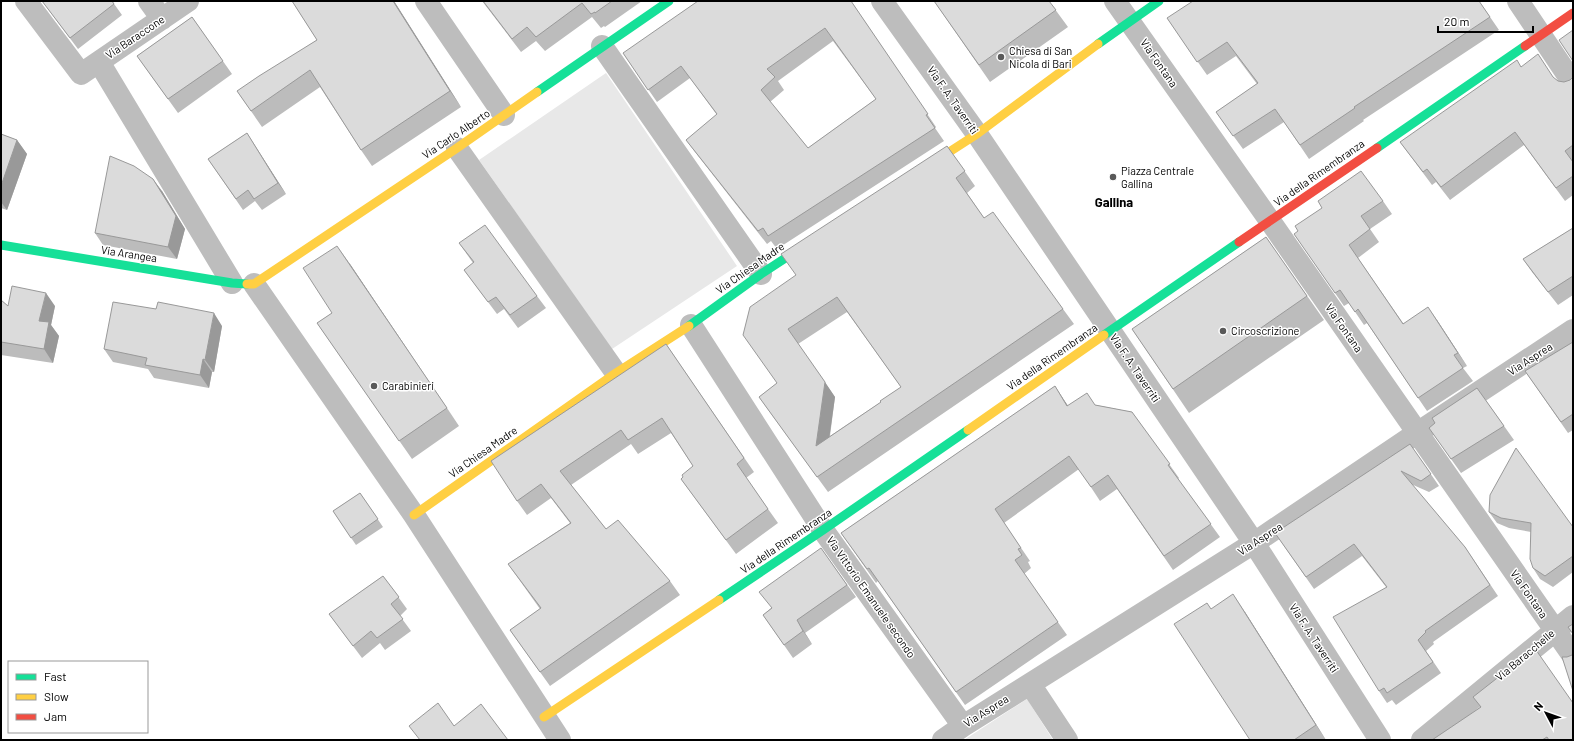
<svg xmlns="http://www.w3.org/2000/svg" width="1574" height="741" viewBox="0 0 1574 741" font-family="Barlow,sans-serif">
  <style>
    .green { fill: #e8e8e8 }
    .lines { fill: none; stroke-linecap: round; stroke-linejoin: round }
    .street { stroke: #bdbdbd; stroke-width: 22 }
    .fast { stroke: #16e098; stroke-width: 9 }
    .slow { stroke: #ffcf43; stroke-width: 9 }
    .jam { stroke: #f24e42; stroke-width: 9 }
    .wall { fill: #bcbcbc; fill-rule: evenodd }
    .shaded-wall { fill: #999 }
    .building { fill: #dbdbdb; stroke: #999; fill-rule: evenodd }
    .poi-dot { fill: #595959; stroke: #fff; stroke-width: 1.5 }
    .labels { text-anchor: middle; stroke-width: 3; stroke-linejoin: round; paint-order: stroke }
    .street-label { font-size: 11px; fill: #000; stroke: #fff }
    .poi-label { font-size: 11px; fill: #000; stroke: #fff; text-anchor: start }
    .quarter-label { font-size: 13px; font-weight: bold; fill: #000; stroke: #fff }
  </style>
  <rect width="100%" height="100%" fill="#fff"/>
  <!-- green -->
  <path class="green" d="M606 73 737 266 612 349 479 160Z
    M1027 699 1053 740H964Z"/>
  <g class="lines">
    <!-- street -->
    <path class="street" d="M26 1 81 74 188 1
      M149 1 162 19
      M426 1 504 115
      M882 1 977 134 1254 543 1380 740
      M1115 1 1270 221 1573 656
      M1518 1 1573 83
      M602 46 761 274
      M99 62 232 283
      M457 148 616 373
      M254 284 414 515 560 740
      M691 325 823 530 963 726
      M1030 684 1067 740
      M943 740 963 726 1254 543 1417 433 1573 330
      M1422 740 1573 616"/>
    <!-- fast -->
    <path class="fast" d="M1098 44 1159 1
      M537 92 669 1
      M1377 148 1525 46
      M1 245 232 283 247 284
      M689 326 761 274 810 242
      M1104 335 1239 242
      M719 600 823 530 968 430"/>
    <!-- slow -->
    <path class="slow" d="M926 167 977 134 1098 44
      M247 284H254L457 148 537 92
      M968 430 1104 335
      M414 515 616 373 689 326
      M544 717 719 600"/>
    <!-- jam -->
    <path class="jam" d="M1525 46 1573 13
      M1239 242 1377 148"/>
  </g>
  <!-- wall -->
  <path class="wall" d="M42 1H112L122 15 78 49Z
    M292 1H394L461 107 372 166 361 150 320 87 262 127 237 91 317 40Z
    M482 1H642L605 27 604 26 601 28 592 17 545 51 536 41 521 52Z
    M851 1 936 127 935 128 944 141 777 249 771 241 767 244 695 152 686 140 717 115 690 78 657 102 623 53ZM833 41 876 99 808 148 770 102 784 90 778 81Z
    M934 1H1049L1068 27 990 82Z
    M1479 1 1499 30 1363 120 1364 121 1309 159 1284 122 1243 149 1216 112 1257 84 1236 56 1207 75 1167 18Z
    M192 17 232 74 178 113 137 56Z
    M1521 66 1554 78 1558 81 1564 82 1570 80 1573 77V195L1565 201 1524 145 1450 200 1436 182 1432 185 1400 142Z
    M247 133 286 194 262 210 255 201 243 210 208 159Z
    M1 134 17 140 27 154 7 210 1 208Z
    M947 146 975 186 967 193 984 218 1063 309 1074 324 828 492 759 397 777 383 796 275ZM847 312 901 387 881 402 830 436 835 397 798 344Z
    M162 191 185 229 177 259 103 245 95 233Z
    M1383 201 1392 214 1370 229 1379 242 1358 258 1403 323 1437 320 1467 366 1463 368 1473 381 1427 411 1367 323 1364 325 1349 303 1344 306 1294 234Z
    M1573 228V295L1558 305 1532 272 1523 259Z
    M1266 237 1324 320 1189 413 1132 329Z
    M459 243 537 296 546 308 518 328 504 309 497 314 464 270 473 263Z
    M350 264 459 426 412 459 317 323 332 313Z
    M1 300 8 306H55L51 325 59 336 53 363 1 355Z
    M222 326 214 372H212L209 388 154 378 148 369 113 362 104 349Z
    M1573 342V430L1568 433 1525 371 1568 345Z
    M666 344 754 472 746 478 778 523 736 554 681 479 683 477 693 466 671 433 638 454 631 444 571 485 606 529 670 581 680 595 550 686 510 630 540 609 508 564 570 523 551 498 527 515 517 501Z
    M1055 386 1068 406 1096 405 1132 412 1179 478 1178 479 1220 537 1173 570 1117 489 1100 501 1079 469 1004 523 1030 561 1028 562 1031 568 1024 574 1067 635 965 705 878 581 876 583 841 533Z
    M1477 388 1514 440 1461 473 1429 428Z
    M1410 444 1439 486 1429 492 1411 484 1465 547 1498 596 1433 642 1434 644 1426 651 1441 673 1396 705 1392 700 1387 703 1379 691 1386 587 1362 556 1314 589 1275 533Z
    M360 493 383 527 356 545 333 511Z
    M1489 512 1573 527V572L1553 587 1540 579 1533 568 1531 532 1509 528 1497 523Z
    M821 548 856 597 805 633 812 644 793 658 763 615 771 608Z
    M383 576 407 609 400 616 411 631 385 650 380 643 362 658 329 614Z
    M1211 609 1245 612 1326 740H1250Z
    M1473 697 1573 740H1432L1480 707Z"/>
  <!-- shaded-wall -->
  <path class="shaded-wall" d="M393 1H394L461 107 450 91Z
    M247 133 254 144 286 194 278 183Z
    M17 140 27 154 7 210 1 202V186Z
    M153 179 162 191 185 229 177 259 168 247Z
    M337 246 350 264 459 426 447 408Z
    M46 293 55 306 51 325 59 336 53 363 44 349 39 321Z
    M1428 307 1437 320 1467 366 1458 353Z
    M214 313 222 326 214 372 205 360Z
    M203 359 212 372 209 388 200 375Z
    M825 382 835 397 826 461 816 446Z
    M1055 386 1064 400 1077 419 1067 406Z
    M1233 594 1245 612 1326 740 1316 725Z
    M797 620 805 633 812 644 803 631Z"/>
  <!-- building -->
  <path class="building" d="M42 1H112L114 4 70 38Z
    M292 1H393L450 91 361 150 310 70 251 111 237 91 259 76 317 40Z
    M483 1H612L595 13V12L591 14 582 3 536 37 527 27 512 39Z
    M698 1H851L928 114 926 115 935 128 768 236 763 228 758 231 686 140 717 114 681 66 648 90 623 53ZM825 28 876 99 808 148 761 90 775 77 767 69Z
    M934 1H1049L1056 10 979 65Z
    M1193 1H1479L1490 17 1354 107 1355 108 1300 145 1275 109 1233 136 1216 112 1258 83 1227 42 1197 62 1167 18Z
    M192 17 223 61 168 99 137 56Z
    M1573 30V61L1559 40Z
    M1538 54 1553 77 1558 81 1564 82 1570 80 1573 77V145L1565 151 1573 162V176L1556 188 1515 132 1441 187 1427 169 1423 172 1400 142 1517 60 1521 67Z
    M247 133 278 183 254 199 248 190 236 199 208 159Z
    M1 134 17 140 1 186Z
    M947 146 965 171 956 178 984 218 993 212 1063 309 817 477 759 397 777 383 743 335 750 307 796 275 781 254ZM837 297 901 387 880 401 881 402 816 446 825 382 788 329Z
    M110 156 134 166 153 179 176 216 168 247 95 233Z
    M1361 171 1383 201 1361 216 1370 229 1349 245 1403 324 1428 307 1458 353 1454 355 1463 368 1418 398 1358 309 1355 312 1340 290 1335 293 1294 234 1298 231 1295 226 1322 208 1318 201Z
    M485 225 537 296 510 315 496 297 488 302 464 270 474 262 459 243Z
    M1573 228V276L1548 292 1523 259Z
    M1266 237 1307 296 1173 389 1132 329Z
    M337 246 447 408 399 441 317 323 332 313 303 268Z
    M12 286 46 293 39 321 49 322 44 349 1 342V300L8 306Z
    M113 302 156 309 158 302 214 313 205 360 203 359 200 375 145 365 147 358 104 349Z
    M1573 342V414L1561 422 1525 371 1568 345Z
    M666 344 744 458 737 464 768 509 726 540 681 479 683 477 682 475 693 466 662 418 628 440 621 430 560 471 606 529 618 520 670 581 540 672 510 630 541 608 508 564 571 523 541 484 517 501 491 461Z
    M1055 386 1067 406 1087 393 1095 405 1132 412 1170 464 1168 465 1211 524 1164 556 1108 475 1091 487 1069 456 995 509 1021 548 1018 549 1022 555 1015 560 1058 622 956 692 869 568 867 569 841 533Z
    M1477 388 1504 426 1451 459 1429 428 1435 423 1432 418Z
    M1410 444 1431 474 1421 481 1401 471 1465 547 1490 585 1425 631 1426 632 1418 640 1433 662 1387 693 1384 688 1379 691 1333 617 1387 587 1354 544 1306 577 1275 533Z
    M1516 448 1573 527V556L1545 576 1533 568 1530 559 1531 523 1501 518 1489 512 1490 495Z
    M360 493 378 519 351 538 333 511Z
    M821 548 847 585 797 620 803 631 784 645 763 615 772 608 759 592Z
    M383 576 399 597 391 604 403 619 377 638 371 631 353 646 329 614Z
    M1233 594 1316 725 1294 740H1250L1174 624 1207 603 1211 609Z
    M1573 624V634L1568 627Z
    M1533 650 1534 652 1536 650 1573 703V740H1549L1547 737 1542 740H1432L1481 707 1473 697Z
    M1573 654V691L1562 657H1567L1572 655Z
    M438 703 454 726 481 704 508 740H420L409 726Z"/>
  <!-- markers -->
  <g class="poi-dot">
    <circle cx="1001" cy="57" r="4"/>
    <circle cx="1113" cy="177" r="4"/>
    <circle cx="1223" cy="331" r="4"/>
    <circle cx="374" cy="386" r="4"/>
  </g>
  <g class="labels">
    <!-- street labels -->
    <g class="street-label">
      <text transform="translate(135 37) rotate(-34)" y="4">Via Baraccone</text>
      <text transform="translate(1159 63) rotate(55)" y="4">Via Fontana</text>
      <text transform="translate(953 100) rotate(55)" y="4">Via F. A. Taverriti</text>
      <text transform="translate(456 134) rotate(-34)" y="4">Via Carlo Alberto</text>
      <text transform="translate(1319 173) rotate(-35)" y="4">Via della Rimembranza</text>
      <text transform="translate(129 254) rotate(9)" y="4">Via Arangea</text>
      <text transform="translate(750 268) rotate(-35)" y="4">Via Chiesa Madre</text>
      <text transform="translate(1344 328) rotate(55)" y="4">Via Fontana</text>
      <text transform="translate(1052 357) rotate(-35)" y="4">Via della Rimembranza</text>
      <text transform="translate(1530 359) rotate(-33)" y="4">Via Asprea</text>
      <text transform="translate(1135 368) rotate(56)" y="4">Via F. A. Taverriti</text>
      <text transform="translate(483 452) rotate(-35)" y="4">Via Chiesa Madre</text>
      <text transform="translate(1260 539) rotate(-33)" y="4">Via Asprea</text>
      <text transform="translate(786 541) rotate(-34)" y="4">Via della Rimembranza</text>
      <text transform="translate(1529 594) rotate(55)" y="4">Via Fontana</text>
      <text transform="translate(871 597) rotate(55)" y="4">Via Vittorio Emanuele secondo</text>
      <text transform="translate(1314 638) rotate(57)" y="4">Via F. A. Taverriti</text>
      <text transform="translate(1525 655) rotate(-40)" y="4">Via Baracchelle</text>
      <text transform="translate(986 711) rotate(-32)" y="4">Via Asprea</text>
    </g>
    <!-- poi labels -->
    <g class="poi-label">
      <text x="1009" y="55">Chiesa di San<tspan x="1009" dy="13">Nicola di Bari</tspan></text>
      <text x="1121" y="175">Piazza Centrale<tspan x="1121" dy="13">Gallina</tspan></text>
      <text x="1231" y="335">Circoscrizione</text>
      <text x="382" y="390">Carabinieri</text>
    </g>
    <!-- quarter labels -->
    <g class="quarter-label">
      <text x="1114" y="207">Gallina</text>
    </g>
  </g>
  <!-- border -->
  <rect width="1574" height="741" fill="none" stroke="#000000" stroke-width="4"/>
  <!-- legend -->
  <rect x="8" y="661" width="140" height="72" fill="#ffffff" stroke="#999999"/>
  <rect x="16" y="674" width="20" height="6" fill="#16e098" stroke="#999999"/>
  <text x="44" y="681" font-size="12" fill="#000000">Fast</text>
  <rect x="16" y="694" width="20" height="6" fill="#ffcf43" stroke="#999999"/>
  <text x="44" y="701" font-size="12" fill="#000000">Slow</text>
  <rect x="16" y="714" width="20" height="6" fill="#f24e42" stroke="#999999"/>
  <text x="44" y="721" font-size="12" fill="#000000">Jam</text>
  <!-- north arrow -->
  <g transform="translate(1546 713) rotate(311)" stroke="#ffffff" stroke-width="3" paint-order="stroke">
  <path d="M0-3L7 15L0 10L-7 15Z" fill="#000000"/>
  <text y="-6" font-size="11" font-weight="bold" text-anchor="middle" fill="#000000">N</text>
  </g>
  <!-- scale -->
  <path d="M1438 26v6h95v-6" fill="none" stroke="#000000" stroke-width="2"/>
  <text x="1444" y="26" font-size="12" fill="#000000" stroke="#ffffff" stroke-width="3" paint-order="stroke">20 m</text>
</svg>
